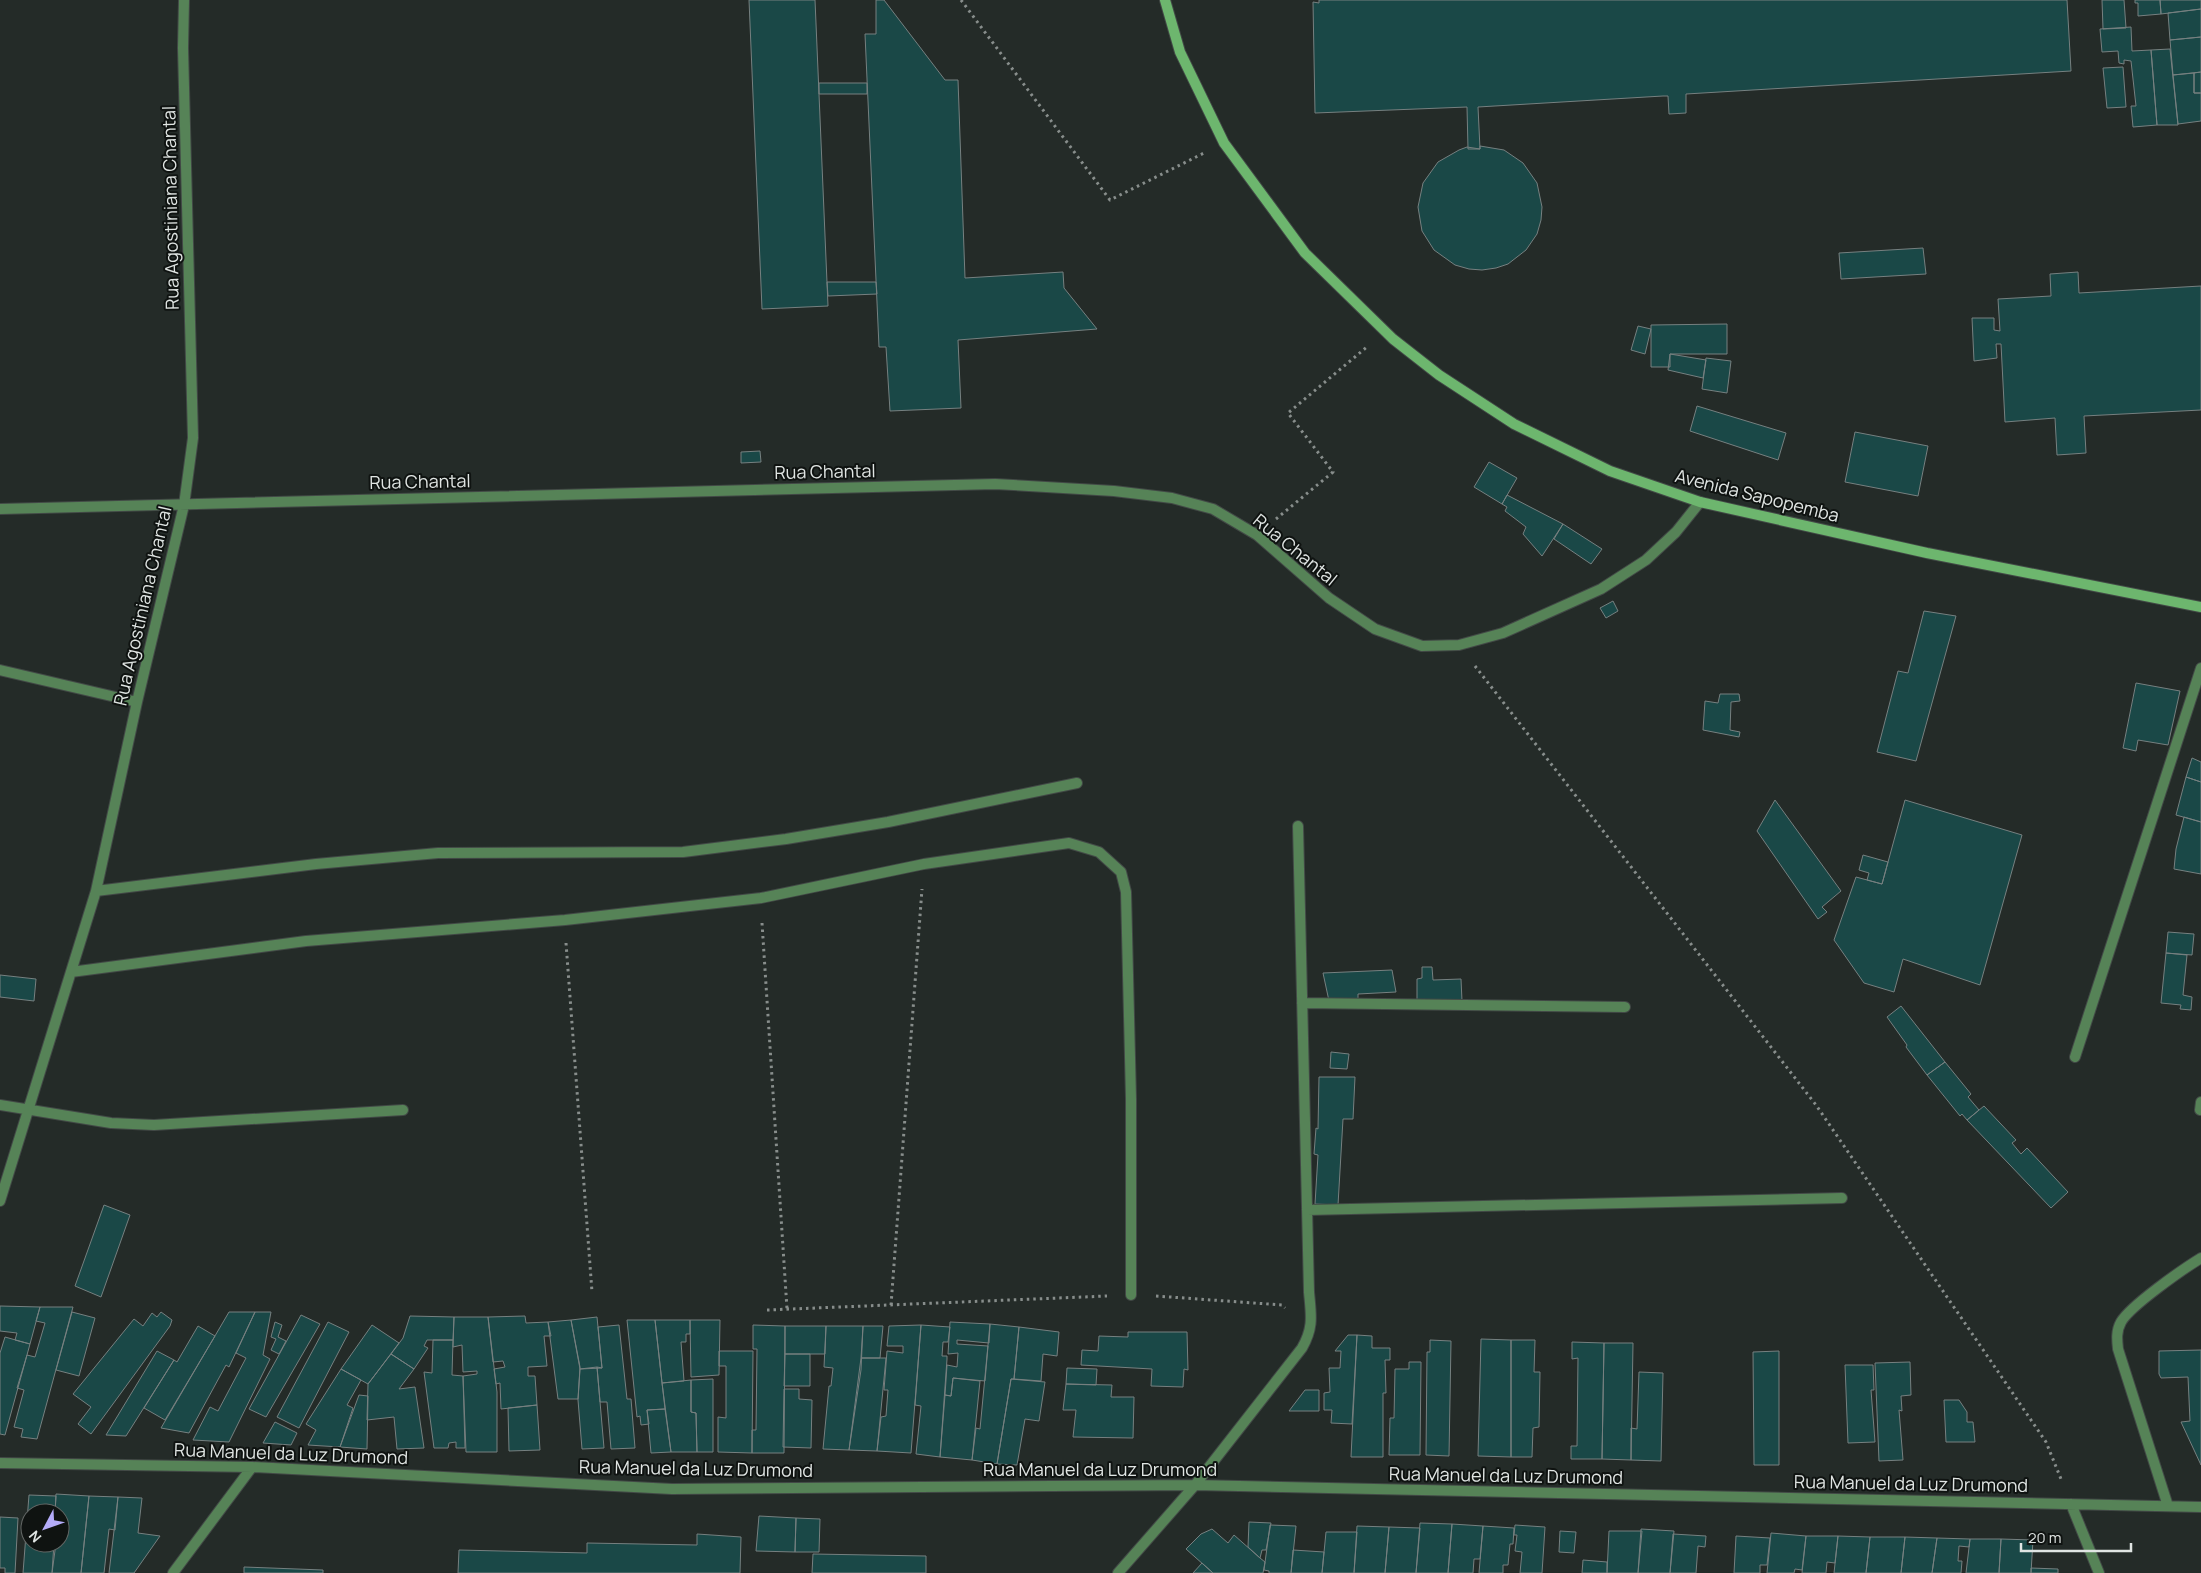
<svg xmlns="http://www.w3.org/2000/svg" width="2201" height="1573" viewBox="0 0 2201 1573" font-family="Manrope,sans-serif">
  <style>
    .building { fill: #1a4847; stroke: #768080 }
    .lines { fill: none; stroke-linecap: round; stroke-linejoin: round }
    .lane-casing { stroke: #424946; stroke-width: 12 }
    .street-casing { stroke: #424946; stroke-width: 12 }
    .secondary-casing { stroke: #424946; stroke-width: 12 }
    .path { stroke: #888e8c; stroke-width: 3; stroke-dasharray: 2.5 4; stroke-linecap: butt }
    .lane { stroke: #568357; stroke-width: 10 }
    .street { stroke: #568357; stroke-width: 10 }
    .secondary { stroke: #6db66e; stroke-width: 10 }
    .labels { text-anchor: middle; stroke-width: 4; stroke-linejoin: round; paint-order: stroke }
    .street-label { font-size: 18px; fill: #e0e5e3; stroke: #0f1311 }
  </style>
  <rect width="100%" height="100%" fill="#242b28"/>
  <!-- building -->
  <path class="building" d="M749 0H815L828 306 762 309Z
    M876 0H884L945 80H958L965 278 1063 272 1064 288 1097 329 958 340 961 408 890 411 886 347H879L865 34H876Z
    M1319 0H2067L2071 71 1686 94V113L1669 114 1668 96H1663L1478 107 1480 149H1468L1467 107 1315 113 1313 2 1319 3Z
    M2102 0H2124L2126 28 2103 29Z
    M2135 0H2160L2161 14 2138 16V3H2135Z
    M2160 0H2201V9L2161 14Z
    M2201 9V37L2170 40 2168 13Z
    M2131 27 2132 51 2151 50 2157 125 2133 127 2131 106H2136L2131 61 2124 60V64L2119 63 2118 51 2102 52 2100 29Z
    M2201 37V72L2173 75 2170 40Z
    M2170 49 2178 125H2157L2151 50Z
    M2123 67 2126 107 2107 108 2103 68Z
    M2201 72V93H2194V73Z
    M2194 73V93H2201V121L2178 124 2173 75Z
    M819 83H867V94H819Z
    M1480 146 1504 150 1523 163 1537 183 1542 207 1541 220 1537 234 1526 250 1508 264 1496 268 1482 270 1469 269 1455 265 1434 250 1422 231 1418 207 1423 183 1438 162 1459 150 1467 147 1480 149Z
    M1923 248 1926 274 1841 279 1839 253Z
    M2078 272 2079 293 2201 286V410L2084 416 2086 453 2057 455 2055 418 2005 422 2001 344H1996L1997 358 1974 361 1972 318H1994V330L2000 331 1998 299 2051 296 2050 274Z
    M827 282H876L877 294 828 296Z
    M1727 324V354H1670V367H1651V325Z
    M1638 326 1651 329 1645 354 1631 350Z
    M1670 354 1706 360 1703 378 1668 370Z
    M1706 358 1731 361 1727 393 1702 389Z
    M1697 406 1786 433 1778 460 1690 431Z
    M1855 432 1928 446 1918 496 1845 482Z
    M760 451 761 462 741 463V452Z
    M1489 462 1517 478 1502 504 1474 487Z
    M1507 495 1563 524 1542 556 1523 534 1526 527 1505 511 1507 507 1502 504Z
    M1563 524 1602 549 1591 564 1554 539Z
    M1613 601 1618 611 1606 618 1600 608Z
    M1924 611 1956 616 1916 761 1877 752 1898 671 1908 673Z
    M2136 683 2180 691 2168 745 2138 740 2136 751 2123 748Z
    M1720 694H1739L1740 701 1731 702 1730 730 1740 732 1739 737 1703 730 1705 701 1718 703Z
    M2192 758 2201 762V782L2186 777Z
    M2186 777 2201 782V822L2176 815Z
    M1775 800 1841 891 1822 907 1827 912 1818 919 1757 831Z
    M1905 800 2022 835 1980 985 1903 959 1894 992 1864 983 1834 940 1856 877 1882 884Z
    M2184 817 2201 822V874L2174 869 2176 849Z
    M1863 855 1888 862 1882 884 1867 880 1869 873 1859 870Z
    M2168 932 2194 934 2192 955 2166 953Z
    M2166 953 2187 955 2183 995 2192 997 2191 1010 2180 1009 2181 1005 2161 1003Z
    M1422 967H1432L1433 980 1461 979 1462 1001H1417V979L1422 978Z
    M1392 970 1396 992 1358 994V1000L1329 1001 1323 973Z
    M0 975 36 979 34 1001 0 997Z
    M1901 1006 1945 1062 1927 1075 1906 1047 1907 1045 1887 1017Z
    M1331 1052 1349 1054 1347 1069 1330 1068Z
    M1945 1062 1971 1094 1968 1097 1979 1110 1967 1120 1962 1114 1960 1116 1927 1075Z
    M1319 1077H1355L1353 1119H1343L1338 1205 1315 1204 1318 1155 1314 1154 1316 1128 1318 1129Z
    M1984 1106 2016 1140 2012 1143 2021 1154 2027 1148 2068 1192 2051 1208 1967 1120Z
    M104 1205 130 1215 101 1297 75 1286Z
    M0 1306 40 1307 30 1344 15 1340 17 1333 0 1331Z
    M40 1307H73L37 1439 21 1437 23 1429 14 1427 24 1390 17 1388 27 1355 35 1357 45 1323 36 1321Z
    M72 1312 95 1318 79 1376 56 1370Z
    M161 1312 172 1320 170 1326 91 1434 78 1424 91 1407 73 1394 134 1319 143 1326 152 1313 157 1317Z
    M229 1312H255L229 1367 226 1365 189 1433 161 1428Z
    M255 1312H271L263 1355 270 1359 229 1442 193 1440 210 1407 218 1411 246 1358 236 1353Z
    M301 1315 320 1324 266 1417 249 1409Z
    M410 1316 454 1317 453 1340H427L424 1346 428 1348 414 1369 391 1354 403 1338Z
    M525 1316 526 1323 548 1322 551 1336H544L547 1366 528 1367V1376H535L537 1405 501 1409 500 1383 496 1384 494 1369 505 1367 503 1361 493 1362 488 1317Z
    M454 1317H488L497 1392V1452H466L463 1376 477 1374V1371L463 1372 462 1345 453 1347Z
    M597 1317 602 1368 580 1369 571 1320Z
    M571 1320 580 1367 578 1399H558L548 1322Z
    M627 1320H655L665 1409 647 1410 649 1424 641 1425 640 1416 637 1417Z
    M655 1320H690V1334H686V1342H681L684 1381 662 1383Z
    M690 1320H720L719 1375 691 1377Z
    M275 1322 282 1325 278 1337 286 1341 279 1354 271 1350 276 1339 271 1337Z
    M328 1322 349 1332 299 1428 277 1417Z
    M950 1322 990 1324 989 1343 957 1340V1344L988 1346 985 1381 953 1378 951 1396 945 1395 947 1365 957 1367 958 1353 948 1354Z
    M990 1324 1019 1327 1014 1379H1011L997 1464 972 1460 976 1428 980 1429Z
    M372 1325 399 1343 368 1384 341 1369Z
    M619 1325 627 1399H631L635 1448 611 1449 607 1402H600L597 1367 602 1368 598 1327Z
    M753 1325 785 1326 784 1453H752V1430H756L757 1349H753Z
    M921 1325 911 1453 877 1451 881 1417 886 1416 888 1390H884L887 1351 903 1353V1346H887L889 1326Z
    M921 1325 950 1327 948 1342H943L942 1356H947V1359L940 1457 916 1454 921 1406 915 1405Z
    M198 1326 215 1336 165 1420 144 1408 174 1360 177 1362Z
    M785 1326H826L825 1354H785Z
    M826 1326H863L861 1370 849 1450 823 1449 829 1386H831L833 1368 824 1367Z
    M863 1326H883L880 1358H861Z
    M1019 1327 1059 1332 1057 1356 1043 1354 1041 1381 1014 1379Z
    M1128 1332H1187L1188 1370 1184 1369 1183 1387 1151 1386 1152 1369 1081 1365 1082 1350 1098 1351 1099 1336 1128 1337Z
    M1348 1335H1357L1352 1424 1331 1423 1332 1410H1324V1393L1330 1392 1329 1368H1340L1341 1351H1335Z
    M1357 1335 1372 1336V1348H1390V1360H1385L1386 1393H1383V1457H1351Z
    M5 1337 30 1344 5 1435 0 1434V1353Z
    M1481 1339 1511 1340V1457L1478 1456Z
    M433 1340H453L452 1375 463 1376 465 1448H456V1442L449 1443 448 1448H434L424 1372 432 1373Z
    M1430 1340 1451 1341 1449 1456 1426 1455 1427 1352H1430Z
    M1511 1340H1535L1534 1372H1540L1539 1427 1533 1428 1532 1457H1511Z
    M1572 1342 1604 1343 1602 1459H1571V1446H1577L1578 1358 1572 1359Z
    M1604 1343H1633L1631 1460 1602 1459Z
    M2201 1350V1465L2181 1422 2190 1421 2188 1377 2161 1378 2159 1374V1351Z
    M157 1351 174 1360 126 1436 106 1435Z
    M719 1351H753L752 1453 718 1452V1417L726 1418V1366H719Z
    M1779 1351V1465H1754L1753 1352Z
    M391 1354 414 1369 399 1389 415 1387 424 1448 397 1449 394 1417 367 1420 368 1384Z
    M785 1354H810V1386H784Z
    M861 1358H886L877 1451 849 1450Z
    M1409 1362H1421L1420 1455H1389L1390 1418H1394L1395 1369H1409Z
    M1910 1362 1911 1395 1901 1396 1902 1411 1899 1410 1903 1460 1879 1461 1875 1363Z
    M1845 1365H1873L1874 1390H1871L1875 1442 1848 1443Z
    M597 1367 604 1448 582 1449 578 1400 580 1369Z
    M1067 1368 1097 1369 1096 1385 1066 1384Z
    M341 1369 361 1380 347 1405 353 1408 340 1447 308 1445 316 1430 306 1424Z
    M1639 1372 1663 1373 1661 1461 1631 1460V1428L1637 1429Z
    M953 1378 980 1381 972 1460 940 1457 945 1395 951 1396Z
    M713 1379V1452H697L696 1413 691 1412V1380Z
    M1011 1379 1045 1382 1039 1421 1025 1419 1017 1465 997 1464Z
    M691 1380V1412L696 1413 697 1452H671L662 1383Z
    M1066 1384 1112 1385 1111 1397H1134L1133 1438 1073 1437 1076 1410H1063Z
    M784 1389H799V1399L812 1400 811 1448 783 1447Z
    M1305 1390H1319V1411H1289Z
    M359 1395 368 1396 367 1449 340 1447Z
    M1944 1400H1959L1967 1412V1422H1973L1975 1442H1946Z
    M537 1405 540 1450 509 1451 508 1408Z
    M665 1409 671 1452 651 1453 647 1410Z
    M275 1422 297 1433 291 1445 263 1443Z
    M56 1494 89 1496 81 1573H52L56 1543H60V1513H55Z
    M29 1495 56 1496 55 1513H30V1543H54L52 1573H23Z
    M89 1496 118 1497 115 1530 109 1529 104 1573H81Z
    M118 1497 142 1498 138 1533 160 1536 134 1573H109Z
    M759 1516 796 1518 795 1552 756 1551Z
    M0 1517 18 1518 15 1573H5V1568H0Z
    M796 1518 820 1519 819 1552H795Z
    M1249 1522 1271 1523 1266 1550H1262L1260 1558 1248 1547Z
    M1420 1523 1452 1524 1448 1573H1416Z
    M1452 1524 1483 1526 1480 1559H1474L1473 1573H1448Z
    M1270 1525 1296 1526 1291 1573H1269V1571L1264 1570Z
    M1515 1525 1545 1527 1542 1573H1520L1522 1552 1515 1551 1517 1535H1514Z
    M1357 1526 1389 1527 1385 1573H1354Z
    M1483 1526 1514 1528 1513 1544H1510L1508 1565H1503V1573H1479Z
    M1389 1527 1420 1528 1416 1573H1385Z
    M1212 1529 1228 1543 1234 1535 1260 1558 1265 1562 1263 1573H1213L1186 1549 1201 1534Z
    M1641 1529 1674 1531 1670 1573H1638Z
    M1560 1531 1576 1532 1574 1553 1559 1552Z
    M1609 1531H1642L1638 1573H1607Z
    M1326 1532H1357L1354 1573H1322Z
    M1771 1533 1806 1536 1802 1570 1795 1569 1794 1573H1767Z
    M697 1534 741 1537 740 1573H458L459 1550 587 1553V1543L697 1545Z
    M1673 1534 1706 1536 1705 1547 1698 1546 1696 1573H1670Z
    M1736 1536 1770 1538 1767 1565H1760V1573H1734Z
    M1806 1536H1838L1835 1563 1827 1562 1826 1573H1802Z
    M1838 1536 1870 1537 1866 1573H1834Z
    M1870 1537H1905L1901 1573H1866Z
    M1905 1537 1937 1538 1932 1573H1901Z
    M1937 1538 1970 1539 1969 1547 1959 1546 1958 1561H1962L1961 1573H1932Z
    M1970 1539H2001L1999 1573H1966Z
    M2001 1539 2033 1540 2031 1573H1999Z
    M1293 1550 1324 1552 1322 1573H1291Z
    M813 1554 926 1556V1573H812Z
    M1583 1560 1607 1562V1573H1582Z
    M1202 1563 1213 1573H1193Z
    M244 1567 323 1570V1573H244Z
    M2031 1568 2058 1569V1573H2031Z"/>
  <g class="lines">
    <defs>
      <path id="lane" d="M2075 1057 2201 668
        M2200 1110 2201 1102"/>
      <path id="street" d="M0 509 995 484 1114 491 1172 498 1213 509 1257 535 1329 598 1375 629 1422 646 1459 645 1503 633 1601 589 1646 560 1676 532 1700 502
        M0 670 137 702
        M96 891 316 864 438 853 683 852 786 839 888 822 1077 783
        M71 972 306 941 565 920 761 898 924 864 1069 843 1099 852 1121 872 1126 892 1131 1099V1295
        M1302 1003 1625 1007
        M0 1105 111 1123 154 1125 403 1110
        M0 1201 96 891 137 702 184 505 193 438 183 48 184 0
        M1307 1210 1842 1198
        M0 1463 252 1467 672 1489 1195 1485 2201 1507
        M2071 1504 2099 1573
        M2168 1506 2118 1349C2117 1340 2116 1331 2121 1322 2130 1306 2183 1269 2201 1258
        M173 1573 252 1467
        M1118 1573 1195 1485 1302 1348C1314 1327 1311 1315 1309 1292L1298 826"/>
      <path id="secondary" d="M1165 0 1180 52 1224 143 1305 253 1393 339 1439 375 1514 424 1610 471 1700 502 1927 553 2201 607"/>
    </defs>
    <!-- lane casing -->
    <use href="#lane" class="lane-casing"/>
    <!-- street casing -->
    <use href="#street" class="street-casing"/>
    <!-- secondary casing -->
    <use href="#secondary" class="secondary-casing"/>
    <!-- path -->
    <path class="path" d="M961 0 1110 200 1204 153
      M1276 519 1333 472 1288 413 1368 346
      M1475 666 1816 1105 2046 1442 2061 1479
      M762 923 787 1309
      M566 943 592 1292
      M1156 1296 1282 1305 1285 1308
      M891 1305 922 889
      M767 1310 1107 1296"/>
    <!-- lane -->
    <use href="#lane" class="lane"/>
    <!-- street -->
    <use href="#street" class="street"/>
    <!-- secondary -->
    <use href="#secondary" class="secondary"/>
  </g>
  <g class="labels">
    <!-- street labels -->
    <g class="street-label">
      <text transform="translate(171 208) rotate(-91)" y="6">Rua Agostiniana Chantal</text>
      <text transform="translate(825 472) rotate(-1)" y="6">Rua Chantal</text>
      <text transform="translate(420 482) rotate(-1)" y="6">Rua Chantal</text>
      <text transform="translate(1757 496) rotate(14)" y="6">Avenida Sapopemba</text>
      <text transform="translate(1295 550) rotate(39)" y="6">Rua Chantal</text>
      <text transform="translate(143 606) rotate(-77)" y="6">Rua Agostiniana Chantal</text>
      <text transform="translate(291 1454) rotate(2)" y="6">Rua Manuel da Luz Drumond</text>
      <text transform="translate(696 1469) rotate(1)" y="6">Rua Manuel da Luz Drumond</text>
      <text x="1100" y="1476">Rua Manuel da Luz Drumond</text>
      <text transform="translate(1506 1476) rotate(1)" y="6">Rua Manuel da Luz Drumond</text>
      <text transform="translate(1911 1484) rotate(1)" y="6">Rua Manuel da Luz Drumond</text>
    </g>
  </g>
  <!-- north arrow -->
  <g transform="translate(45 1528) rotate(229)"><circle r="24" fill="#0f1311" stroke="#636765"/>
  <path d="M0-4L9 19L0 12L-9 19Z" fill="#b4acf9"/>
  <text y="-8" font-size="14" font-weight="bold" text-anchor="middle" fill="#e0e5e3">N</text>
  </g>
  <!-- scale -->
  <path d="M2021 1543v8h110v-8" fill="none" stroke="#e0e5e3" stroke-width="2.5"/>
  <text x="2028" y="1543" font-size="15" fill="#e0e5e3" stroke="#0f1311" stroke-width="4" paint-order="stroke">20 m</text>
</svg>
